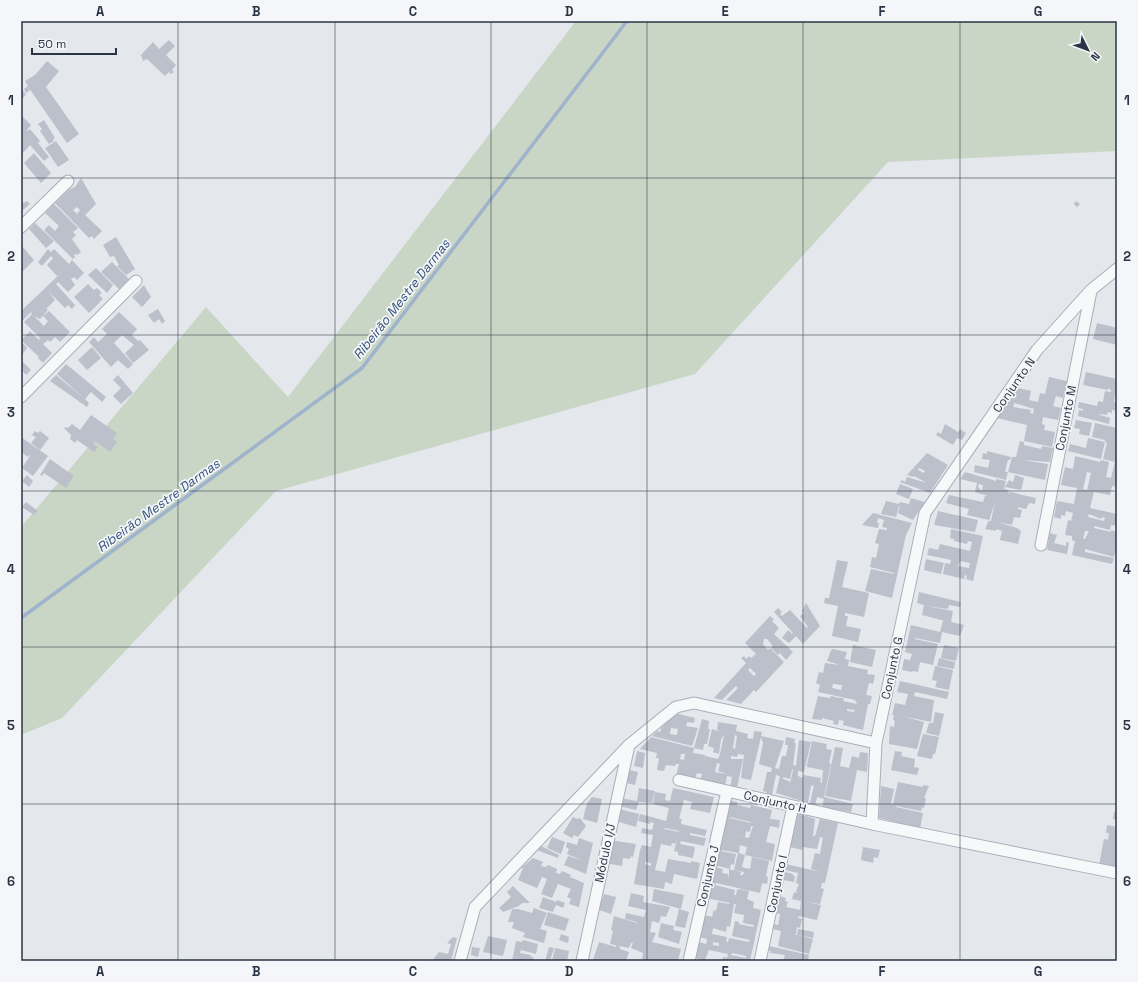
<svg xmlns="http://www.w3.org/2000/svg" width="1138" height="982" viewBox="0 0 1138 982" font-family="'Space Grotesk',sans-serif">
  <style>
    .green { fill: #c9d6c5 }
    .lines { fill: none; stroke-linecap: round; stroke-linejoin: round }
    .stream { stroke: #9fb4cc; stroke-width: 3.5 }
    .building { fill: #bbc0ca; fill-rule: evenodd }
    .minor-casing { stroke: #a9aeb7; stroke-width: 13 }
    .minor { stroke: #f7f8fa; stroke-width: 11 }
    .grid { fill: none; stroke: #2b3445; stroke-width: 1; stroke-opacity: 0.55 }
    .labels { text-anchor: middle; stroke-width: 3.5; stroke-linejoin: round; paint-order: stroke }
    .street-label { font-size: 12px; fill: #2b3445; stroke: #f4f6f9 }
    .water-label { font-size: 13px; font-style: italic; fill: #34527a; stroke: #f4f6f9 }
    .neatline { fill: none; stroke: #2b3445; stroke-width: 1.5 }
    .grid-label { font-size: 13px; text-anchor: middle; font-weight: bold; fill: #2b3445 }
  </style>
  <rect width="100%" height="100%" fill="#e4e7ec"/>
  <!-- green -->
  <path class="green" d="M576 21H1117V151L888 162 695 374 276 491 62 718 21 735V527L206 307 288 397Z"/>
  <g class="lines">
    <!-- stream -->
    <path class="stream" d="M21 618 362 368 627 21"/>
  </g>
  <!-- building -->
  <path class="building" d="M169 40 175 46 166 55 176 65 172 70 174 72 171 74 169 72 165 76 147 59 143 61 141 55 153 42 159 49Z
    M47 61 59 71 46 87 79 134 67 143 29 88 30 90 26 93 24 89 28 86 25 81 35 75Z
    M21 89 26 94 21 101Z
    M21 115 31 125 27 130 28 131 30 129 40 141 38 143 49 157 44 161 30 145 21 155V134L24 135 21 133Z
    M44 120 55 138 53 139 54 141 49 144 40 131 42 129 38 124Z
    M56 141 69 160 58 167 45 148Z
    M34 153 51 173 41 183 24 163Z
    M81 178 96 204 85 215 102 231 94 239 92 236 89 238 55 203 70 189 75 187ZM77 207 80 210 77 214 73 210Z
    M21 200 24 203 27 201 30 204 23 210 21 207Z
    M1076 201 1080 204 1077 207 1074 204Z
    M54 204 78 228 73 232 76 235 72 239 81 252 77 255 75 254 74 255 75 257 73 259 44 230 49 225 55 231 59 226 45 213Z
    M35 223 54 241 46 248 29 229Z
    M116 237 135 269 126 275 117 266 119 265 114 256 110 257 103 245Z
    M21 245 34 260 21 273Z
    M48 249 51 252 54 249 69 264 72 260 84 273 77 280 74 277 71 279 75 285 68 292 58 282 56 284 75 305 72 309 68 305 65 308 48 291 55 300 46 309 48 310 40 319 34 316 44 326 48 321 43 316 49 311 70 332 60 342 55 337 50 342 48 340 43 344 52 353 43 363 38 358 39 357 21 340 30 331 39 340 40 338 24 322 32 314 31 312 21 322V311L63 271 57 276 47 265 53 258 51 256 42 266 38 262Z
    M112 262 129 279 119 289 101 272Z
    M96 268 113 285 107 293 88 275Z
    M88 284 94 290 97 288 102 293 99 295 103 299 89 313 74 297Z
    M144 285 151 297 142 307 132 297Z
    M158 309 165 321 162 324 159 319 154 323 148 315Z
    M119 312 137 329 132 335 138 341 140 340 149 350 133 363 125 353 134 345 122 335 114 343 133 364 128 369 118 360 111 367 89 342 94 337 98 342 107 334 102 329Z
    M1097 323 1117 328V345L1093 339Z
    M21 341 27 348 21 356Z
    M92 347 101 358 87 370 78 360Z
    M21 360 31 370 26 375 21 369Z
    M66 364 106 397 102 402 91 392 85 399 57 374Z
    M1086 372 1117 379 1114 402H1117V411L1112 410V413L1108 412 1107 415 1100 414V415L1110 418 1109 424 1078 416 1079 410 1083 411V409L1078 408 1079 402 1097 406 1098 401 1103 402 1105 391 1111 392V390L1108 388V390L1083 385Z
    M56 375 85 399 89 403 87 407 50 381Z
    M118 375 133 393 121 404 113 396 121 388 113 380Z
    M1049 377 1067 381 1063 398 1056 396 1053 406 1061 408 1058 420 1043 417 1042 424 1045 425 1044 430 1055 432 1052 447 1024 441 1027 425 997 418 1018 388 1031 391 1029 400 1038 402 1040 393 1045 394ZM1014 403 1034 409 1033 414 1030 413 1031 410 1013 407Z
    M91 415 117 433 113 439 117 442 110 452 95 441 93 444 98 447 94 452 77 440 75 443 70 439 71 435 64 428 65 427 68 428 72 424 80 430Z
    M1076 420 1092 423 1089 436 1079 434 1080 429 1074 428Z
    M1095 423 1117 428V487L1112 486 1110 495 1094 492 1090 508 1117 514V526L1111 525 1110 530 1094 526V528L1111 532V530L1117 532V543L1114 557 1085 549V552L1114 558 1112 564 1072 555 1075 541 1072 540V536L1065 535 1068 520 1071 521 1073 513 1066 511 1065 516 1061 515V519L1054 517 1057 501 1074 504 1077 488 1061 485 1065 467 1073 469 1075 456 1100 462 1101 460 1109 462 1106 477 1111 478 1115 462 1103 459 1107 443 1105 442 1101 459 1068 451 1070 444 1086 448 1088 438 1105 442V440L1092 437ZM1087 472 1091 473 1087 490 1083 489ZM1089 514 1101 519 1102 517 1105 518 1104 521 1088 517ZM1085 531H1089L1085 539H1083Z
    M945 424 958 432 960 429 966 433 962 440 957 438 953 445 936 435 938 432 941 434Z
    M35 431 38 433 40 431 49 438 40 450 31 443 36 437 32 435Z
    M21 437 48 456 33 476 22 468 30 456 29 455 28 457 21 452Z
    M1020 441 1024 442V445L1041 449 1042 446 1053 448 1050 462 1022 460 1048 464 1045 480 1008 472 1012 457H1016Z
    M987 451 1011 457 1010 460H1008L1005 472H1008L1006 480 974 472 975 465 988 468 990 460 982 459 983 453 987 454Z
    M927 453 948 465 930 493 900 482 902 480 905 482 907 477 927 483 914 476 913 477 907 475ZM919 468 925 471 924 473 918 470Z
    M50 459 74 476 66 488 44 473 42 476 40 475Z
    M965 472 996 481V479L1006 481 1004 489 1009 490 1008 494 1010 492 1036 498 1035 504 1029 503 1026 509 1018 507V509L1022 510 1020 518 1014 517 1012 525 998 522 1017 528 1021 531 1018 544 1000 540 1002 531 996 529V531L985 529 989 520 967 515 969 509 946 503 949 495 983 502 985 496H988L975 492 977 483 960 479ZM979 484 983 485 982 491 978 487ZM995 502 991 521H989Z
    M27 475 33 481 29 487 22 481Z
    M1015 475 1024 478 1021 490 1005 487 1009 480 1013 482Z
    M900 484 913 489 909 499 896 494Z
    M911 498 925 502 913 520 898 513 900 506H899L896 517 881 514 886 501 899 504 900 502 909 504Z
    M26 502 38 511 34 515 22 507Z
    M938 511 978 520 975 532 934 525Z
    M873 513 912 523 906 535 892 598 865 591 871 569 894 574V573L870 567 872 557 876 558 879 544 875 543 879 529 887 530V528L882 527 884 520 878 518 877 523H879L878 528 862 525Z
    M951 529 983 536 973 581 966 579 967 576 965 575 964 579 943 574 945 563 950 564 951 560 927 555 929 548 938 550 940 544 970 551 972 542 968 541 967 544 954 541V539L950 538ZM960 561 970 563 969 568 958 566Z
    M1050 533 1057 535 1054 543 1066 546V542L1069 543 1067 554 1047 550Z
    M926 559 944 563 941 574 924 570Z
    M837 560 848 562 842 587 869 593 864 617 845 613V616H848L846 626 861 629 858 642 832 636 838 606 824 603 825 598H829Z
    M919 592 961 602 960 607 949 605 948 609 926 606 953 611 951 622 964 625 960 636 942 632 940 643 915 638V639L938 644 933 665 920 662 918 672 913 671 912 672 902 670 904 659 910 660 912 654 905 652 911 625 940 632 943 621H945L922 615 924 605 917 603Z
    M806 603 820 626 803 644 796 636 789 643 782 638 788 630 792 634 793 633 774 612 778 608 782 612 780 614 782 616 790 610 807 628 808 627 800 616 804 613 802 611Z
    M770 616 774 619 772 621 779 628 774 634 793 652 786 660 780 653 778 655 771 648 773 646 767 639H764L763 644 768 650 770 648 784 662 756 692 754 690 741 704 726 700 738 688 736 686 722 700 714 698 746 663 741 658 744 656 746 659 749 656 751 658 756 654 745 643ZM750 668 756 674 754 676 748 670Z
    M853 645 876 650 872 667 850 662Z
    M944 645 959 648 956 661 941 658Z
    M833 649 847 652 845 659 849 660 848 666 868 670 867 674 875 675 873 684 869 683 866 695 872 696 870 704H868L863 730 843 725 844 721 839 720 838 725 833 724 834 721 822 718V720L812 719 818 696 830 698 831 696 840 698H844L843 701 857 704 855 700 818 692 820 685 816 683 819 672 823 673 825 663 840 665 827 661 831 650ZM833 684 842 685 841 690 832 688ZM847 709 855 710 854 712 847 711Z
    M939 658 955 662 954 669 937 666Z
    M935 666 953 670 949 690 935 687 937 681 932 680Z
    M900 681 949 692 947 699 915 692 914 696 934 700 931 722 902 716 924 722 917 749 889 744 890 726 894 727 895 721 893 720 894 715H892L895 703 905 705 908 694 897 692Z
    M935 712 944 714 939 736 926 733 929 723H933Z
    M675 713 695 718 694 723 687 722 686 726 698 728 692 746 652 736 657 731 660 732 661 728ZM671 728 678 729 677 735 670 734Z
    M702 719 709 721 708 729H710L707 744H704L703 750 694 748Z
    M718 722 737 725 736 731 748 734 747 738 753 739 754 731 762 732 761 736 784 741 775 768 779 769 782 756H786L788 745H785L786 737 795 739 794 743H796L793 765 796 766 799 740 811 742 804 772 798 771V776L803 778V775L821 778 820 782 822 783 823 770 807 767V765L812 741 827 744 826 749 832 750 829 763 831 764 824 797 853 804 851 812 822 807 824 799 817 797 815 805 810 803 814 785 811 786 808 803 776 793 780 776 776 775 772 795 766 794 767 792 763 791 767 772H771L772 768 759 764 763 743 761 737 751 780 741 778 744 755 738 754 737 757 731 756V759H743L737 788 730 787 732 777 727 776 725 786 700 781 702 774 697 773 695 779 676 776 679 764H676L675 766 666 765 664 771 657 770 659 758H656L657 753 640 749 651 737 694 748 693 753 705 755 703 769 705 756 718 759 720 754 724 735 721 739 719 754 713 752 714 748 708 746 712 729 721 732 717 730ZM735 735 737 736 735 749 733 748ZM681 754H685L684 760 680 759ZM717 763 720 764 718 771 727 774 715 772ZM792 769 793 770 790 783 789 781 783 779V777L790 779Z
    M923 734 939 737 935 754H933L932 759 917 756Z
    M835 747 843 748 840 766 849 768 852 756 859 758 860 752 868 753 867 772 857 770 851 801 825 796Z
    M637 751 645 753 643 768 634 766Z
    M895 751 902 752 901 756 915 759 914 767 919 768 917 775 891 770Z
    M625 769 638 772 635 785 622 782Z
    M898 782 923 787V785L929 786 924 798H926L924 808 922 807 921 811 896 806V807L923 813 920 829 879 818 881 786 894 789 891 804H893Z
    M639 788 655 791 652 803 639 802 636 810 618 806 620 798 637 801Z
    M673 788 714 797 710 813 690 809 692 802 684 800 679 819H682L681 824 707 830 705 836 690 833V835L706 838 704 846 681 841 680 844 695 847 693 858 678 855V852L674 851 677 840 675 844 672 843 671 846 661 844 655 870 665 872 668 859 691 863V861L700 863 697 879 674 874 672 884 665 882 664 889 634 884 640 850 642 845 651 847 653 835 641 833 642 828 652 830 654 823 650 822V824L638 821 640 814 666 821 669 808 653 804 655 792 666 794 665 800 670 801ZM665 828 679 831V832L664 829ZM645 862 651 863V866L645 864Z
    M592 797 602 799 597 823 583 819 587 803Z
    M728 800 737 802V805L750 808 751 805 772 810 770 819 780 820 779 828 770 826 766 842 775 844 772 861 745 855 747 847 740 845 739 853 745 855 742 867 750 869 752 857 769 861 766 876 768 877 767 884 762 883 760 893 716 883 715 885 735 890 734 895H736L737 890 739 889 749 891 747 899 754 902 753 908 761 910 750 961H722L723 957 727 958 728 954 709 950 705 960 694 958 698 942 706 944 707 941V939L699 937 703 915 714 917 712 916 714 910 716 911 718 902 729 904 730 903 706 898 714 867 723 869 722 873 728 874 729 879V869L741 872 740 875H743L744 872 734 870 738 853 722 850 721 851 736 854 734 865 731 864 730 869 714 865ZM730 817 751 822V823L730 818ZM751 826H753L749 838 729 834 745 837 746 831 750 832ZM734 904H736L734 913 744 915 743 923 754 925 753 927 739 924V922L735 921 732 936 750 940 749 942 729 938 728 942 726 941 727 937 712 934 713 928 726 932 727 926 730 927ZM713 942 719 943V946L713 945ZM732 953 746 956V958L731 955Z
    M619 809 639 814 636 827 616 821Z
    M1114 812H1117V820L1113 819Z
    M797 813 815 819 813 836H815L820 819 838 823 825 883H822L821 888 824 889 820 904 806 902 821 905 817 920 799 916 798 918 802 919 800 928 797 927 796 934H793L813 939 809 954 778 946 781 931 772 929 774 924 778 925 780 914 775 913 779 896 786 898 785 901 788 902 786 907 800 910 801 901 792 899 794 892 797 893 796 891 799 884 796 883 798 873 785 870 786 864 820 872 811 869 815 853 820 854 823 838 820 837 817 849 803 847 802 850 790 847Z
    M573 817 577 819 580 818 586 826 578 837 574 835 572 838 563 833Z
    M1107 825 1117 827 1116 869 1099 865 1104 839 1108 840 1109 833H1106Z
    M552 837 565 842 561 854 547 848Z
    M579 838 593 843 586 874 564 865 568 856 581 860 567 854 569 849 566 847 567 842 577 845Z
    M610 840 636 844 633 857 631 856 630 859 623 858 622 866 605 863Z
    M537 844 559 855 558 858 539 851 534 847Z
    M863 847 880 850 878 858 874 857 873 863 861 860Z
    M533 858 543 862 541 866 546 867 548 865 557 869 556 873 560 874 562 871 571 875 570 877 584 883 579 907 569 904 571 899 567 897 571 889 558 884 552 898 541 894 547 879 542 877 537 888 518 880 523 868H521Z
    M785 872 793 874V876H795L794 882 783 880Z
    M513 886 530 903H522L519 906 503 912 499 908 511 897 507 892Z
    M654 889 684 895 681 909 652 901Z
    M631 893 644 896 643 902 670 907 666 917 661 916 659 923 652 921 650 932 656 933 652 942 681 949 678 961H649L642 959 643 953 631 948 633 943H631L629 948 610 944 613 931 611 930 614 916 637 923V922L625 919 626 913 644 917 646 910 628 906Z
    M604 894 616 897 611 914 599 910Z
    M543 897 556 902 557 900 565 903 563 908 556 905 553 912 539 908Z
    M534 908 547 913 540 929 547 931 544 943 523 937 525 933 512 928 514 922H508L512 909H518L532 913Z
    M679 909 689 912 685 928 675 926Z
    M548 912 569 919 565 931 544 925Z
    M661 923 674 926 673 930 682 932 679 944 658 937Z
    M798 929 814 932 813 938 797 935Z
    M561 934 569 937 568 943 559 940Z
    M488 936 507 940 503 956 483 952Z
    M453 937 457 938 451 961H432L439 952 448 954 451 944 447 943Z
    M523 940 538 944 536 954 521 950 520 953 531 955V957L534 958 533 961H512L516 941 522 942Z
    M599 942 616 947V945L620 947V949L629 952 626 961 593 960Z
    M769 946 809 955 808 961H783L785 955 770 953 771 951 768 950Z
    M472 947 480 948 478 957 471 955Z
    M549 947 554 948 550 961H545Z
    M555 948 569 951 567 961H552Z"/>
  <g class="lines">
    <defs>
      <path id="minor" d="M21 227 68 181
        M21 397 136 281
        M1041 545 1091 291
        M679 780 872 824 1117 873
        M872 824 876 743 925 513 1037 350 1091 290 1117 269
        M460 961 475 907 629 745 676 707 694 703 876 743
        M582 961 629 745
        M689 961 727 791
        M760 961 793 806"/>
    </defs>
    <!-- minor casing -->
    <use href="#minor" class="minor-casing"/>
    <!-- minor -->
    <use href="#minor" class="minor"/>
  </g>
  <!-- grid -->
  <path class="grid" d="M178 21V961M335 21V961M491 21V961M647 21V961M803 21V961M960 21V961M21 178H1117M21 335H1117M21 491H1117M21 647H1117M21 804H1117"/>
  <g class="labels">
    <!-- street labels -->
    <g class="street-label">
      <text transform="translate(1014 385) rotate(-55)" y="4">Conjunto N</text>
      <text transform="translate(1066 418) rotate(-79)" y="4">Conjunto M</text>
      <text transform="translate(892 668) rotate(-78)" y="4">Conjunto G</text>
      <text transform="translate(775 802) rotate(13)" y="4">Conjunto H</text>
      <text transform="translate(605 853) rotate(-78)" y="4">Módulo I/J</text>
      <text transform="translate(708 876) rotate(-77)" y="4">Conjunto J</text>
      <text transform="translate(777 884) rotate(-78)" y="4">Conjunto I</text>
    </g>
    <!-- water labels -->
    <g class="water-label">
      <text transform="translate(401 299) rotate(-52)" y="5">Ribeirão Mestre Darmas</text>
      <text transform="translate(158 505) rotate(-36)" y="5">Ribeirão Mestre Darmas</text>
    </g>
  </g>
  <!-- border -->
  <rect width="1138" height="982" fill="none" stroke="#f4f6f9" stroke-width="44"/>
  <!-- north arrow -->
  <g transform="translate(1088 50) rotate(132)" stroke="#f4f6f9" stroke-width="3" paint-order="stroke">
  <path d="M0-3L7 15L0 10L-7 15Z" fill="#2b3445"/>
  <text y="-6" font-size="11" font-weight="bold" text-anchor="middle" fill="#2b3445">N</text>
  </g>
  <!-- scale -->
  <path d="M32 48v6h84v-6" fill="none" stroke="#2b3445" stroke-width="2"/>
  <text x="38" y="48" font-size="12" fill="#2b3445" stroke="#f4f6f9" stroke-width="3" paint-order="stroke">50 m</text>
  <rect x="22" y="22" width="1094" height="938" class="neatline"/>
  <g class="grid-label">
    <text x="100" y="16">A</text>
    <text x="256" y="16">B</text>
    <text x="413" y="16">C</text>
    <text x="569" y="16">D</text>
    <text x="725" y="16">E</text>
    <text x="882" y="16">F</text>
    <text x="1038" y="16">G</text>
    <text x="11" y="105">1</text>
    <text x="1127" y="105">1</text>
    <text x="11" y="261">2</text>
    <text x="1127" y="261">2</text>
    <text x="11" y="417">3</text>
    <text x="1127" y="417">3</text>
    <text x="11" y="574">4</text>
    <text x="1127" y="574">4</text>
    <text x="11" y="730">5</text>
    <text x="1127" y="730">5</text>
    <text x="11" y="886">6</text>
    <text x="1127" y="886">6</text>
    <text x="100" y="976">A</text>
    <text x="256" y="976">B</text>
    <text x="413" y="976">C</text>
    <text x="569" y="976">D</text>
    <text x="725" y="976">E</text>
    <text x="882" y="976">F</text>
    <text x="1038" y="976">G</text>
  </g>
</svg>
